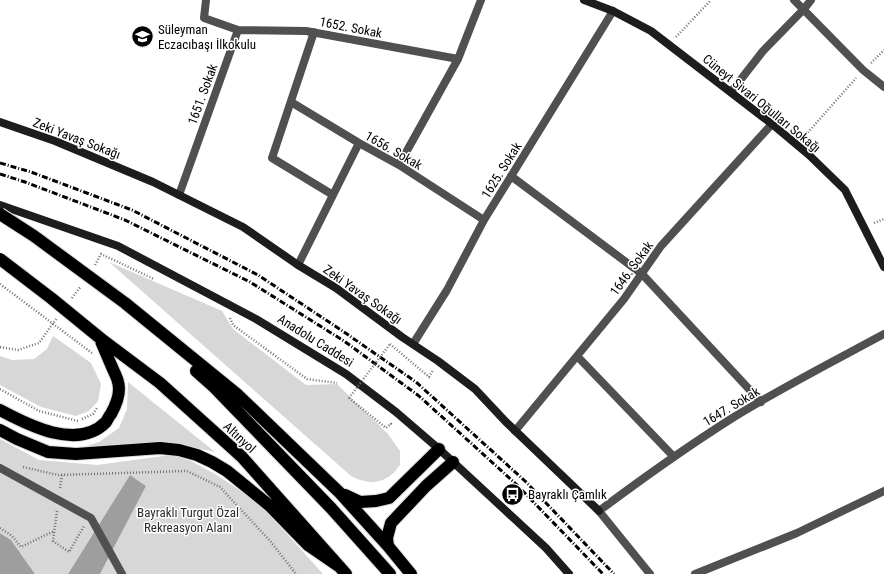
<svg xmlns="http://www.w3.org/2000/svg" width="884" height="574" viewBox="0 0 884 574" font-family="'Roboto Condensed',sans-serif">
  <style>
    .green { fill: #d7d7d7 }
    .water { fill: #9e9e9e }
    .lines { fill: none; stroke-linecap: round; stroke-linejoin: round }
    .highway-casing { stroke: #dbdbdb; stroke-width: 14 }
    .path { stroke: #727272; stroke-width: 2.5; stroke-dasharray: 1 2; stroke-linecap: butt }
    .street { stroke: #505050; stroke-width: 8 }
    .secondary { stroke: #1d1d1d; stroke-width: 8 }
    .highway { stroke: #000; stroke-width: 12 }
    .rail { stroke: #000; stroke-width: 3; stroke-dasharray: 6 2 1 2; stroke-linecap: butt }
    .highway-bridge-casing { stroke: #dbdbdb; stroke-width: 14; stroke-linecap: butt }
    .path-bridge { stroke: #727272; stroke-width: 2.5; stroke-dasharray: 1 2; stroke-linecap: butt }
    .highway-bridge { stroke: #000; stroke-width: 12 }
    .labels { text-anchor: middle; stroke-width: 3; stroke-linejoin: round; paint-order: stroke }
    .street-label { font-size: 13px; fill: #000; stroke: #fff }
    .poi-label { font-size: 13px; fill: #000; stroke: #fff; text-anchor: start }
    .park-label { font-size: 13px; fill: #2e2e2e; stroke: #fff }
  </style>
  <rect width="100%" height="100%" fill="#fff"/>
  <!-- green -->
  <path class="green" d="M109 262 222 311 233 329 306 385 337 384 388 434 400 451V465C397 468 395 473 391 475 379 485 364 483 351 476Z
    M53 336 91 363 101 384 98 401 89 411 76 416 41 407 0 385V356L12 360 34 359 47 349Z
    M128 382 215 452 173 443 75 450 99 442 119 428 127 409Z
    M0 439 39 460 97 465 178 454 215 474 259 503 323 574H100L146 486 130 475 68 574H35L11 540 0 533Z"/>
  <!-- water -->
  <path class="water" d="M130 475 146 486 100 574H68Z
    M0 533 11 540 35 574H0Z"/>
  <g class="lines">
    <defs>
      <path id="highway" d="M125 303 238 395 340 493 388 546 411 574
        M100 338 160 383 242 457 346 574
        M196 371 214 387 331 508 390 574
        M0 410C28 425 78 451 106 422 108 419 109 416 111 414 116 405 121 392 118 382 117 377 114 372 112 367 108 358 104 348 100 339
        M0 430 17 439 48 452 76 454 160 448 179 450 197 455 212 462 227 471 270 506 308 545 340 567
        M345 495 360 502 376 501 389 498 439 449
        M388 546 387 538 391 523 426 486 453 462"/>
    </defs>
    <!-- highway casing -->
    <use href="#highway" class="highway-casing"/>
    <!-- path -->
    <path class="path" d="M676 37 711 0
      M871 63 884 50
      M804 137 856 78
      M874 223 884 219
      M95 265 101 254 154 279
      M72 298 81 286
      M230 318 233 325 307 379 337 383
      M390 344 429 377 433 370
      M0 347 18 350 39 343 57 318
      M0 389 39 411 78 421
      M349 398 386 428 391 424 389 422
      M82 419 93 414 97 408
      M23 467 58 475 187 471 220 487 271 542 296 574
      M60 488 62 475
      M57 511 53 541 69 552 84 526
      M0 528 12 536 21 547 54 531"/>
    <!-- street -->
    <path class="street" d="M794 0 863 70 884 87
      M238 30 306 31 458 59
      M314 32 272 158 333 195
      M731 92 763 51 804 9 811 0
      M291 102 359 143 399 165 484 220
      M399 165 458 59 481 0
      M511 176 642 274 761 402
      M179 195 238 30 204 18 206 0
      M298 265 359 143
      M413 344 447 290 484 220 613 11
      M577 356 674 457
      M515 431 624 299 661 246 772 124
      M0 468 91 518 122 574
      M650 574 599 511C643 478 688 446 734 417 783 387 834 361 884 334
      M695 574 797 533 884 491"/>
    <!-- secondary -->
    <path class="secondary" d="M584 0 613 11 651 31 772 124 809 155 845 190 884 267
      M0 122 55 141 153 182 243 227 298 265 336 288 402 337 438 361 475 389 506 422 599 511
      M0 205 118 246 256 319 346 374 396 412 439 449 546 548 569 574"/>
    <!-- highway -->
    <use href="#highway" class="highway"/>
    <!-- rail -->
    <path class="rail" d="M0 163 31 172 132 210 258 275 344 332 416 382 525 481 614 574
      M0 174 25 182 125 220 250 282 344 341 419 396 516 484 603 574"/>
    <defs>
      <path id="highway-bridge" d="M0 214 34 236 125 303
        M0 259 51 298 100 338"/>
    </defs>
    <!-- highway-bridge casing -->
    <use href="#highway-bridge" class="highway-bridge-casing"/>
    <!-- path-bridge -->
    <path class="path-bridge" d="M0 284 92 353
      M349 398 390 344"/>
    <!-- highway-bridge -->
    <use href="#highway-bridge" class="highway-bridge"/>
  </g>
  <!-- icons -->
  <defs>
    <symbol id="school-disc" viewBox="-11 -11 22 22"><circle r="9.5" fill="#000" stroke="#fff"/><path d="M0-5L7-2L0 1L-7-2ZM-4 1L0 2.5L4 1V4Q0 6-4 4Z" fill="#fff"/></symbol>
    <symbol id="bus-disc" viewBox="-11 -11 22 22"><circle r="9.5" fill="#000" stroke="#fff"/><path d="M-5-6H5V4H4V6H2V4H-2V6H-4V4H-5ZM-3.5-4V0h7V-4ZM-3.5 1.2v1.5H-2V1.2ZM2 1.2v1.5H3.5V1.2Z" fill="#fff"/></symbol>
  </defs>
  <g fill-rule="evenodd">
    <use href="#school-disc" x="130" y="24" width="25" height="25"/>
    <use href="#bus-disc" x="500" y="482" width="25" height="25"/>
  </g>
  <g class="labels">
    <!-- street labels -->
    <g class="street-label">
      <text transform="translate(351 27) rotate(11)" y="5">1652. Sokak</text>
      <text transform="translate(202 94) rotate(-70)" y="5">1651. Sokak</text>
      <text transform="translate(762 103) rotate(39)" y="5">Cüneyt Sivari Oğulları Sokağı</text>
      <text transform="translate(77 138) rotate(21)" y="5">Zeki Yavaş Sokağı</text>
      <text transform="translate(394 150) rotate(30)" y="5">1656. Sokak</text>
      <text transform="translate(501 170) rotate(-58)" y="5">1625. Sokak</text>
      <text transform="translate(631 268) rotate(-54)" y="5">1646. Sokak</text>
      <text transform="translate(363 294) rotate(35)" y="5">Zeki Yavaş Sokağı</text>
      <text transform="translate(316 340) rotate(32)" y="5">Anadolu Caddesi</text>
      <text transform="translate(731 406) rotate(-31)" y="5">1647. Sokak</text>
      <text transform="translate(240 437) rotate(43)" y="5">Altınyol</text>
    </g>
    <!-- poi labels -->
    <g class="poi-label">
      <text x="158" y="34">Süleyman<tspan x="158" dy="15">Eczacıbaşı İlkokulu</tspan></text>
      <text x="528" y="499">Bayraklı Çamlık</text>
    </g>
    <!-- park labels -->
    <g class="park-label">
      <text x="188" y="517">Bayraklı Turgut Özal<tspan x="188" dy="15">Rekreasyon Alanı</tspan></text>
    </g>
  </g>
</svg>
